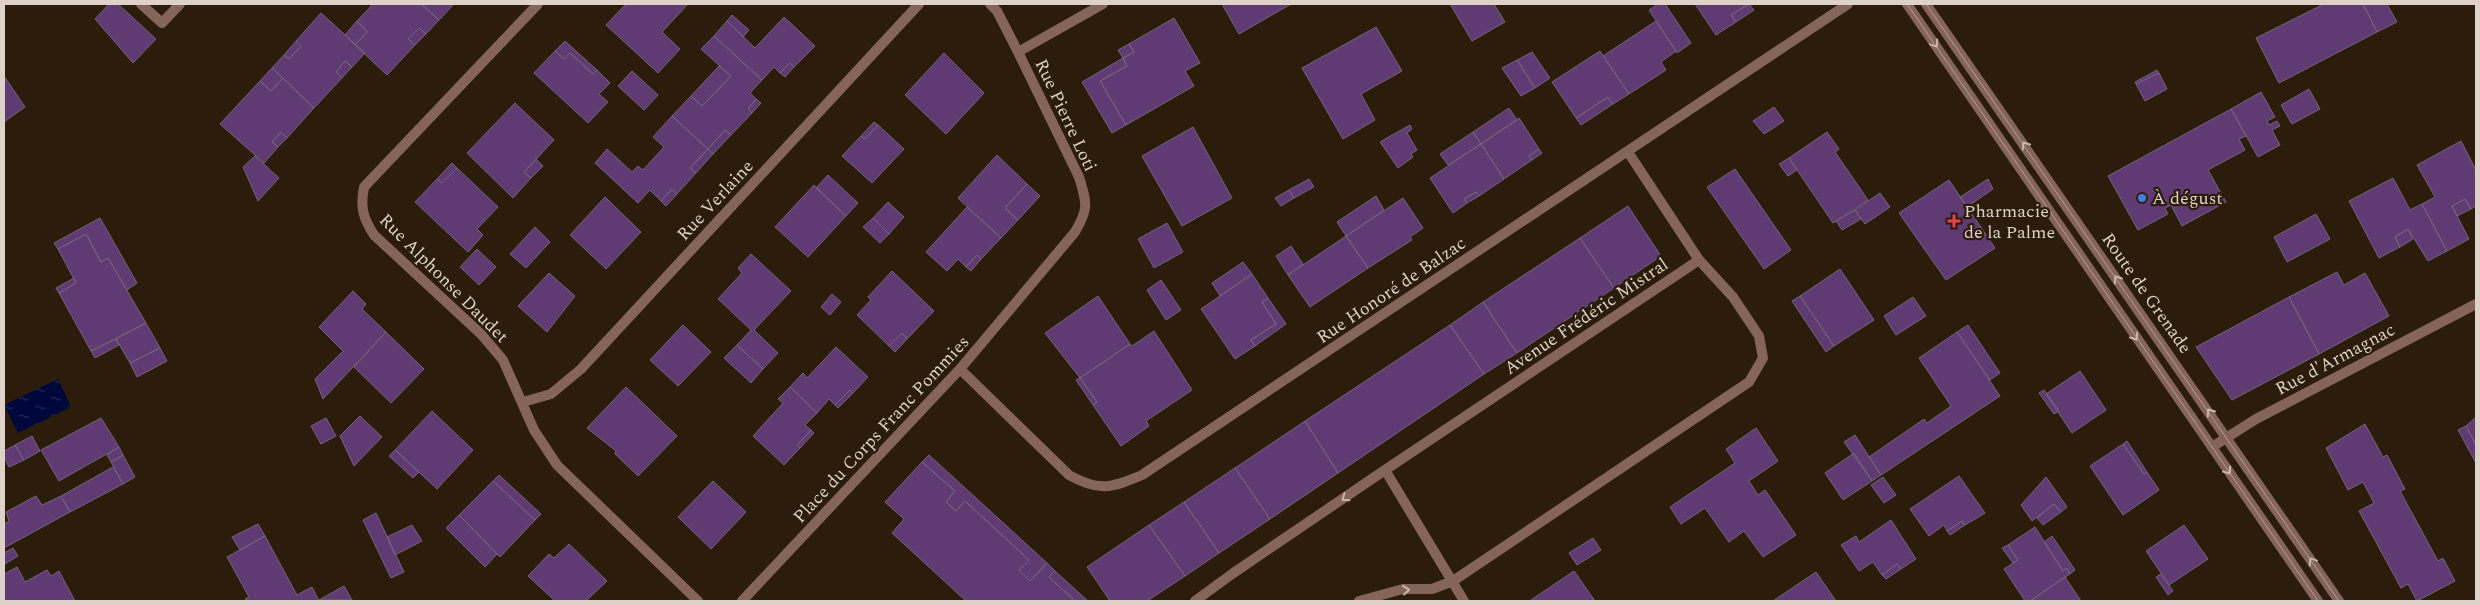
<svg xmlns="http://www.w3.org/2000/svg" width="2480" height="605" viewBox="0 0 2480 605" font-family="Spectral,serif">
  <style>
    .water { fill: url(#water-ripples) }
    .building { fill: #603b73; stroke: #72647a }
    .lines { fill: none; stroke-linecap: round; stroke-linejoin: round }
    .service { stroke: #85655a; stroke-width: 10 }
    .minor { stroke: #85655a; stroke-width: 10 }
    .tertiary { stroke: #85655a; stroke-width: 10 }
    .tram { stroke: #afa297; stroke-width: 1 }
    .oneway { stroke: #c7b6ac }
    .shop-dot { fill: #3f7fe0; stroke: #2c1c0c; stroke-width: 2 }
    .health-dot { fill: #e0444e; stroke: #2c1c0c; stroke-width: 2 }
    .labels { text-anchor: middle; stroke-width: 4.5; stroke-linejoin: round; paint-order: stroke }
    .street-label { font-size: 18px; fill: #ddd1c8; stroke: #2c1c0c }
    .poi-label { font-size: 18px; fill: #ddd1c8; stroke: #2c1c0c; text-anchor: start }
  </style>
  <defs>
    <pattern id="water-ripples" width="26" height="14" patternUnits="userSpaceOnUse" patternTransform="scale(1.25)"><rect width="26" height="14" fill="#00073b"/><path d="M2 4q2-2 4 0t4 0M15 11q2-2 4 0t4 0" fill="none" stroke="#252a56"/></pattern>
  </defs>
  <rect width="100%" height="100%" fill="#2c1c0c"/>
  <!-- water -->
  <path class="water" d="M58 379 71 407 18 433 4 405Z"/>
  <!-- building -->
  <path class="building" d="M109 4H118L156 39 133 63 95 19Z
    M373 4H421L439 20 426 34 419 28 408 39 415 45 387 75 355 45 367 32 357 21Z
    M421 4H454L439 20Z
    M626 4H688L662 32 680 49 658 73 606 25Z
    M1222 4H1291L1239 34Z
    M1450 4H1494L1505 22 1472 41Z
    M1658 4H1665L1691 43 1677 53 1649 10Z
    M1695 4H1749L1731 15 1736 22 1716 35Z
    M1749 4 1754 10 1736 22 1731 15Z
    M2324 4H2363L2377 32 2279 83 2256 38Z
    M2363 4H2387L2397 22 2377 32Z
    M321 13 365 53 352 67 345 61 336 72 342 78 314 108 272 68 284 55 289 59 301 46 296 41Z
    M732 15 749 30 743 37 727 21Z
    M784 17 815 46 794 67 790 63 780 73 774 67 762 80 714 36 727 21 755 48Z
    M1174 18 1200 63 1185 71 1194 86 1126 125 1100 81 1127 66 1123 58 1134 52 1129 44Z
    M357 21 367 32 355 45 345 35Z
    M1656 21 1676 51 1661 62 1666 70 1629 94 1603 56Z
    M1376 27 1402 71 1361 94 1375 120 1343 139 1302 68Z
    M419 28 426 34 415 45 408 39Z
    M714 36 762 80 750 93 756 99 748 109 752 113 731 135 725 130 708 149 672 116 691 96 702 106 731 76 701 49Z
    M296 41 301 46 289 59 284 55Z
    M565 41 597 70 593 74 570 53 564 59 555 51Z
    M1129 44 1134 52 1123 58 1118 50Z
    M555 51 564 59 570 53 593 74 597 70 610 83 599 94 608 102 588 123 534 73Z
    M1600 51 1629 94 1613 104 1608 97 1576 118 1552 82Z
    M1532 52 1550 78 1535 88 1517 60Z
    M944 53 984 93 946 134 905 95Z
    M1123 58 1127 66 1100 81 1126 125 1112 133 1082 82Z
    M1517 60 1535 88 1521 96 1502 68Z
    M345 61 352 67 342 78 336 72Z
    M790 63 794 67 785 77 780 73Z
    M719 66 731 76 702 106 691 96Z
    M272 68 283 78 271 91 260 81Z
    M2157 70 2159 73 2136 84 2135 82Z
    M632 71 658 95 644 110 618 86Z
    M2159 73 2167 89 2145 101 2136 84Z
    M4 76 25 107 4 122Z
    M283 78 314 108 287 138 281 132 272 142 278 147 264 163 220 124 260 81 271 91Z
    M2309 89 2320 109 2292 124 2281 105Z
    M2261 92 2275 117 2267 121 2269 125 2277 121 2280 126 2272 130 2280 145 2258 157 2231 109Z
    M1608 97 1613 104 1581 125 1576 118Z
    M756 99 761 103 752 113 748 109Z
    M515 103 554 140 524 172 531 178 513 198 467 153Z
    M1774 107 1784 121 1764 134 1753 121Z
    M1509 108 1517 120 1481 144 1473 132Z
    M2231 109 2246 136 2239 139 2245 150 2208 170 2226 202 2182 226 2171 205 2165 208 2168 214 2138 230 2108 176Z
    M672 116 708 149 690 168 696 173 677 194 672 189 661 201 650 190 638 203 595 163 607 149 632 172 638 166 643 170 664 147 653 137Z
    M1519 118 1539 149 1529 156 1532 160 1504 179 1481 144Z
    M874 122 878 125 865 139 861 136Z
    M878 125 904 149 872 183 842 156 861 136 865 139Z
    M1410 125 1412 129 1407 133 1417 150 1411 154 1413 157 1398 168 1380 142Z
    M1193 127 1232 198 1182 226 1142 156Z
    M725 130 731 135 713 154 708 149Z
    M281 132 287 138 278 147 272 142Z
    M1473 132 1481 144 1448 165 1440 154Z
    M1827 132 1839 149 1835 152 1868 200 1833 223 1789 158Z
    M2461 141 2476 170V206L2471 209 2465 199 2452 206 2469 239 2447 251 2422 204 2435 197 2417 165Z
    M1481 144 1504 179 1479 196 1476 192 1464 199 1467 203 1453 213 1430 178Z
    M708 149 713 154 696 173 690 168Z
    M1539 149 1542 153 1532 160 1529 156Z
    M997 155 1027 184 1005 208 1018 220 1001 238 958 198Z
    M255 156 279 178 258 201 243 167Z
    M1789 158 1797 170 1788 176 1779 164Z
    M536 159 543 166 531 178 524 172Z
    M452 163 457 168 442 183 437 179Z
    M457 168 498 207 477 229 483 235 468 252 415 202 437 179 442 183Z
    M1735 169 1791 250 1764 269 1707 187Z
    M828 175 858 203 846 216 816 188Z
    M2393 178 2410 210 2422 204 2447 251 2428 261 2408 229 2395 237 2400 247 2379 258 2349 201Z
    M1309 179 1314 187 1294 198 1289 190Z
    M1988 179 1993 189 1967 207 1960 197Z
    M1949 180 1995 248 1946 280 1899 213Z
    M1027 184 1040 196 1018 220 1005 208Z
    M814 185 846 216 808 257 775 227Z
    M672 189 677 194 666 206 661 201Z
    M1289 190 1294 198 1281 206 1275 198Z
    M1476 192 1479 196 1467 203 1464 199Z
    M1880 193 1890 207 1865 224 1855 210Z
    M1376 196 1384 210 1346 236 1337 222Z
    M605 197 641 232 606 269 570 235Z
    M1403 198 1423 228 1410 237 1412 240 1368 268 1346 236Z
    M2465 199 2471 209 2457 216 2452 206Z
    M888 202 904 217 889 234 873 218Z
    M1628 206 1661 256 1614 288 1580 238Z
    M967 207 1001 238 981 259 977 255 966 267 958 259 947 271 926 252Z
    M1855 210 1861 219 1842 230 1836 221Z
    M2316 214 2330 239 2287 262 2274 237Z
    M100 218 137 283 127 290 108 258 101 262 86 234 58 249 54 243Z
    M873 218 889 234 880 243 863 227Z
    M1167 223 1183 252 1154 268 1138 239Z
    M535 227 550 242 526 268 510 254Z
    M2408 229 2413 239 2400 247 2395 237Z
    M86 234 101 262 108 258 146 323 91 351 59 293 76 283 58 249Z
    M1346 236 1368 268 1310 307 1288 275Z
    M1580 238 1614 288 1517 353 1483 302Z
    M1291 246 1303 264 1288 275 1276 256Z
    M477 249 496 267 479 285 460 267Z
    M751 254 791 291 754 330 778 353 763 369 737 345 751 330 718 299 742 273 738 268Z
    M977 255 981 259 971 271 966 267Z
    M1243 262 1252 274 1220 296 1212 283Z
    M1840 269 1874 320 1834 346 1800 296Z
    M892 271 934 311 907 339 902 333 889 346 857 315 871 300 868 297Z
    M2337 272 2344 285 2365 273 2389 316 2319 354 2289 297Z
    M549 273 575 296 547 332 518 306Z
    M1252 274 1268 298 1262 302 1276 324 1251 340 1255 346 1235 359 1201 309Z
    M74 278 76 283 59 293 56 288Z
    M1161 280 1181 310 1166 320 1147 290Z
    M353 291 366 304 362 309 386 332 323 399 315 379 343 351 319 327Z
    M832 294 841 302 830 315 821 307Z
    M1098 296 1130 344 1080 378 1045 333Z
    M1800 296 1834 346 1826 352 1792 301Z
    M1913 297 1926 316 1896 335 1884 316Z
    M2289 297 2319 354 2232 400 2196 347Z
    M1268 298 1286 324 1255 346 1251 340 1276 324 1262 302Z
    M1483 302 1517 353 1484 374 1450 325Z
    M146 323 160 348 130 363 116 339Z
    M683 325 711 352 678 386 650 360Z
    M1450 325 1484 374 1338 473 1305 421Z
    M1968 325 2000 373 1990 380 1957 332Z
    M1154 331 1192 390 1146 421 1149 426 1121 446 1093 405 1097 402 1080 378 1130 344 1132 346Z
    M386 332 424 369 391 403 354 367Z
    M1957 332 2000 396 1881 475 1869 457 1924 419 1927 423 1951 406 1919 358Z
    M902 333 907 339 895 352 889 346Z
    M116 339 119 345 95 358 91 351Z
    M737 345 763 369 751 383 724 358Z
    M836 347 868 377 853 393 850 390 835 405 829 399 817 413 790 387 803 373 807 378Z
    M160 348 167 361 137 377 130 363Z
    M2080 371 2106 410 2072 433 2046 394Z
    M1080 378 1097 402 1093 405 1076 380Z
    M626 387 677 436 638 476 615 454 616 451 587 428Z
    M790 387 817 413 805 425 811 430 797 445 800 448 784 465 753 436 783 403 778 399Z
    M850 390 853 393 838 408 835 405Z
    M2044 390 2059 411 2054 414 2039 393Z
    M432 411 473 450 437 489 395 450Z
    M360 416 382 437 354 466 340 436Z
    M2476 417V445L2466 426Z
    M101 418 119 447 59 481 41 450Z
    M326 418 336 436 321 444 311 426Z
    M1305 421 1338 473 1270 519 1235 468Z
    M2365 424 2383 457 2387 455 2405 489 2400 491 2438 561 2443 558 2455 581 2417 601 2408 584 2401 588 2359 511 2374 503 2363 482 2348 490 2326 448Z
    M2466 426 2476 445V463L2458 430Z
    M1756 428 1778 461 1749 481 1758 495 1765 490 1796 535 1763 557 1744 531 1729 542 1705 508 1681 524 1670 507 1735 463 1726 449Z
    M811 430 814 433 800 448 797 445Z
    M1855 435 1881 475 1872 481 1844 442Z
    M32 436 40 451 24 460 15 445Z
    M2127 441 2147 472 2144 474 2123 444Z
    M2123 444 2144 474 2147 472 2159 490 2123 515 2090 466Z
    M15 445 24 460 9 467 4 457V451Z
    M119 447 123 455 111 462 107 455Z
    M395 450 419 472 413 478 389 456Z
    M1854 453 1872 481 1843 500 1825 473Z
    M123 455 135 477 123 484 111 462Z
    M929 455 1047 563 1030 581 1019 570 1029 560 965 501 956 511 946 502 955 491 922 462Z
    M922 462 955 491 946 502 956 511 965 501 1029 560 1019 570 1030 581 1047 563 1055 571 1049 577 1075 601H966L892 533 904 519 885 502Z
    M113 467 123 484 70 512 61 496Z
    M1235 468 1270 519 1219 553 1184 502Z
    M499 475 541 514 535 520 493 481Z
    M1959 476 1985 513 1965 525 1962 521 1947 531 1944 525 1929 536 1910 509Z
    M1883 477 1896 495 1884 503 1871 485Z
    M2046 477 2067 507 2061 512 2054 504 2032 521 2021 505Z
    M493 481 535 520 500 557 459 515Z
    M713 481 746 512 711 549 678 517Z
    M36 496 42 505 61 496 70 512 4 548V524L9 521 6 512Z
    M1184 502 1219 553 1185 576 1149 525Z
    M2054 504 2061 512 2043 525 2037 518Z
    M376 513 404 572 391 578 363 520Z
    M459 515 497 554 485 567 446 528Z
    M1891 520 1916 559 1901 569 1897 564 1882 575 1873 562 1859 571 1841 545 1856 536 1859 542Z
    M1962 521 1965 525 1950 535 1947 531Z
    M258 524 265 536 240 550 232 537Z
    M412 525 422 541 395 555 387 537Z
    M1149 525 1185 576 1147 601H1110L1087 567Z
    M2184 525 2208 559 2169 585 2146 551Z
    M2035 527 2063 571 2067 568 2070 574 2030 601H2025L2004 569 2018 560 2008 545Z
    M265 536 297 595 312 587 319 601H247L245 599 249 597 227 557Z
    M2052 536 2075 570 2070 574 2067 568 2063 571 2044 542Z
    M1593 538 1601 550 1577 565 1569 553Z
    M569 544 607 581 586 601H555L528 576 549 554 554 558Z
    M2008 545 2018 560 2013 563 2002 548Z
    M13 548 18 556 5 564 4 553Z
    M1897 564 1901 569 1886 579 1882 575Z
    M17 567 25 582 47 570 51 576 59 571 75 601H4V574Z
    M1055 571 1088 601H1075L1049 577Z
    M1574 571 1595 601H1531V600Z
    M1816 572 1836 601H1773Z
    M2161 574 2173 591 2168 595 2156 577Z
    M2065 577 2081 601H2030Z
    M344 586 352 600H319Z"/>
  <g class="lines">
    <!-- service -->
    <path class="service" d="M141 4 162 23 180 4
      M1453 581 1749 382 1763 358 1759 336 1733 297 1699 260"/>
    <!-- minor -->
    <path class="minor" d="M538 4 364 187C360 207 363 218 374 235L481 334 503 360 534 430 557 465 698 601
      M990 4 997 11 1018 52
      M960 369 1069 475C1099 492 1111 488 1142 475L1848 4
      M523 402 551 394 581 369 919 4
      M2212 447 2256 419 2476 304
      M742 601 960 369 1075 232C1089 208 1087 204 1079 177L1018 52 1103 4
      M1195 601 1232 574 1385 470
      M1359 601 1403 589H1432L1453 581
      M1464 601 1385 470 1699 260 1628 152"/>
    <!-- tertiary -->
    <path class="tertiary" d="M1907 4 2318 601
      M1926 4 2339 601"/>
    <!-- tram -->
    <path class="tram" d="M1907 4 2318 601
      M1926 4 2339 601"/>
  </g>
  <!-- one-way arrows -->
  <defs><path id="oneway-chevron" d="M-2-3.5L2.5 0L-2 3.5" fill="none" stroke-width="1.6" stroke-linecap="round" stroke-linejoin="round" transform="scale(1.25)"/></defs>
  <g class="oneway">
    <use href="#oneway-chevron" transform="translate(1935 44) rotate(56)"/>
    <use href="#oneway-chevron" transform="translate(2025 145) rotate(-125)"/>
    <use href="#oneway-chevron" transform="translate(2117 279) rotate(-125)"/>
    <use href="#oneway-chevron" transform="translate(2135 337) rotate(55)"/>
    <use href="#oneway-chevron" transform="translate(2210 412) rotate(-125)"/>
    <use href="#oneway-chevron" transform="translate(2228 471) rotate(55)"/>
    <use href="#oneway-chevron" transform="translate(1345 498) rotate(146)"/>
    <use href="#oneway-chevron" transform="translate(2312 561) rotate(-124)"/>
    <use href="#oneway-chevron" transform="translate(1406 590) rotate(-6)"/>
  </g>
  <!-- markers -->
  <circle class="shop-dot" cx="2142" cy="198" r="5"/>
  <path class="health-dot" d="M1951.5 213.5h5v5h5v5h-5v5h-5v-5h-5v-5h5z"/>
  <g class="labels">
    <!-- street labels -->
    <g class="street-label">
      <text transform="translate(1066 115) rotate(65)" y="6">Rue Pierre Loti</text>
      <text transform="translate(715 200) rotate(-47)" y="6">Rue Verlaine</text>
      <text transform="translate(444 278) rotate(45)" y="6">Rue Alphonse Daudet</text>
      <text transform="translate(1391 290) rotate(-34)" y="6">Rue Honoré de Balzac</text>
      <text transform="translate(2147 293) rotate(55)" y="6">Route de Grenade</text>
      <text transform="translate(1586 316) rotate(-34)" y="6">Avenue Frédéric Mistral</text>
      <text transform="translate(2335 359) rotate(-28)" y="6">Rue d'Armagnac</text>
      <text transform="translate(881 429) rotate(-47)" y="6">Place du Corps Franc Pommies</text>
    </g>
    <!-- poi labels -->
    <g class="poi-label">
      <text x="2152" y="204">À dégust</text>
      <text x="1964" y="217">Pharmacie<tspan x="1964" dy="21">de la Palme</tspan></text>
    </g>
  </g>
  <!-- border -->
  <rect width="2480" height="605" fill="none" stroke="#ddd1c8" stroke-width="10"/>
</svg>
